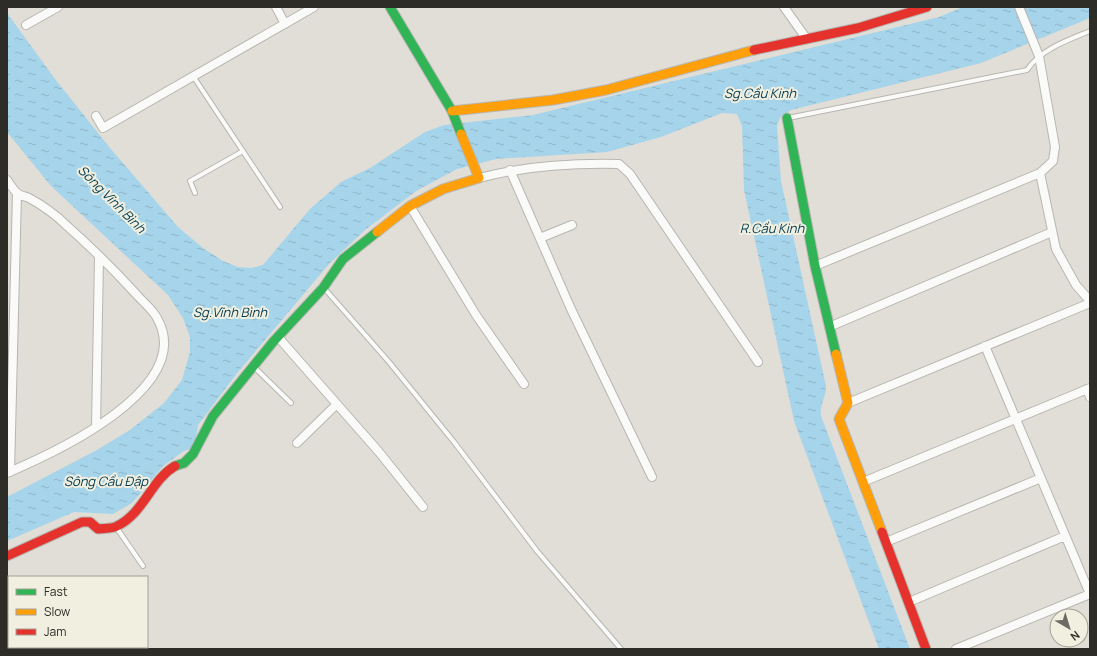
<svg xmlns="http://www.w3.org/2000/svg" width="1097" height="656" viewBox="0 0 1097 656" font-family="Manrope,sans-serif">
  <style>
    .water { fill: url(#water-ripples) }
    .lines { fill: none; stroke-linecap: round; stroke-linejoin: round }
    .lane-casing { stroke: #b8b6b1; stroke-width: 6 }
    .street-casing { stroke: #b8b6b1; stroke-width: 10 }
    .fast-casing { stroke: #b8b6b1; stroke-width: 11 }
    .slow-casing { stroke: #b8b6b1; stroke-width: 11 }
    .jam-casing { stroke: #b8b6b1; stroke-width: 11 }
    .lane { stroke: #fafaf9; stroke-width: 4 }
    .street { stroke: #fafaf9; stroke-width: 8 }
    .fast { stroke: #30b455; stroke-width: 9 }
    .slow { stroke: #ff9f0a; stroke-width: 9 }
    .jam { stroke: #e5322d; stroke-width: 9 }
    .labels { text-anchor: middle; stroke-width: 4; stroke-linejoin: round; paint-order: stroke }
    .water-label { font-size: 13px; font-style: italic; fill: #003a50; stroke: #f1efdf }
  </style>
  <defs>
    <pattern id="water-ripples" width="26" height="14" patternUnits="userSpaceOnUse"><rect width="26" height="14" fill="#a6d4ea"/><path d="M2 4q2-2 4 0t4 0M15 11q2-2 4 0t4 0" fill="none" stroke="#8fb6c9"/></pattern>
  </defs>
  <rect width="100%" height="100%" fill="#e0ded6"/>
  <!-- water -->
  <path class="water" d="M963 7H1090V18L981 63 791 110 781 116 777 125 781 181 826 386C826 397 819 406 821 416L910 649H879L794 421 744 190 742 126 737 114 722 113 661 137 607 152 496 159 457 169 416 191 365 230 329 264 238 372 198 425 196 438 190 449 184 451 163 466 132 503 113 514 74 512 7 541V497L97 450 130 430 164 403 182 380 190 352V337L183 318 168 295 51 186 7 132V13L55 79 110 148 178 227 203 248 223 261 238 267 251 268 263 265 310 209 341 182 370 168 425 132 444 125 533 115 939 17Z"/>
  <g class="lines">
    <defs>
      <path id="lane" d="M193 76 280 207
        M788 118 1027 70C1041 49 1068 40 1090 31
        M195 193 190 181 243 151
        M324 288 389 362 454 442 537 551 621 649
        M254 367 291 403
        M116 527 143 566"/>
      <path id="street" d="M276 7 285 24
        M784 7 806 38
        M26 25 58 7
        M96 116 103 128 314 7
        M510 170 571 309 652 477
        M1040 173 1056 249 1076 285 1090 301
        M479 178C524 166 572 163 619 164L630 174 758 362
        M7 180C10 184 13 189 16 192 19 196 25 196 29 198 42 205 56 215 66 225 91 247 115 271 137 295 143 302 153 310 157 318 197 388 54 453 7 473
        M410 206 476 315 524 384
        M540 238 572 225
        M815 266 1040 173 1053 161 1055 147 1039 56 1019 7
        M829 327 1052 232
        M278 337 379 452 423 507
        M985 346 1090 594
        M1087 389 1090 397
        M848 403 1090 303
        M96 427 99 257
        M297 443 337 404
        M10 472 17 193
        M863 482 1090 388
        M886 542 1041 478
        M909 602 1065 536
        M956 649 1090 594"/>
      <path id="fast" d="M390 7 452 111 461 134
        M787 118 815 266 836 354
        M175 466 184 463 193 454 213 416 273 342 323 288 343 259 377 232"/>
      <path id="slow" d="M452 111 553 100 606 90 754 50
        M377 232 410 206 443 189 479 178 461 134
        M836 354 848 403 839 419 882 532"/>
      <path id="jam" d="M754 50 858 28 927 7
        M882 532 926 649
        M7 556 82 522H90L98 529C104 528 112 529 117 526 144 513 151 480 175 466"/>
    </defs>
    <!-- lane casing -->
    <use href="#lane" class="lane-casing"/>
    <!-- street casing -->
    <use href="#street" class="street-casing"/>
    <!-- fast casing -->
    <use href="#fast" class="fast-casing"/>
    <!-- slow casing -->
    <use href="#slow" class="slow-casing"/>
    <!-- jam casing -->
    <use href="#jam" class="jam-casing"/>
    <!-- lane -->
    <use href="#lane" class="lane"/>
    <!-- street -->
    <use href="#street" class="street"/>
    <!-- fast -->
    <use href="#fast" class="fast"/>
    <!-- slow -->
    <use href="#slow" class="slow"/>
    <!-- jam -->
    <use href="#jam" class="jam"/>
  </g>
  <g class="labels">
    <!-- water labels -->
    <g class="water-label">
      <text x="760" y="98">Sg.Cầu Kinh</text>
      <text transform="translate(112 199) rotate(45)" y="5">Sông Vĩnh Bình</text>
      <text x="772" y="233">R.Cầu Kinh</text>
      <text x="230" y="317">Sg.Vĩnh Bình</text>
      <text x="106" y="486">Sông Cầu Đập</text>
    </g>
  </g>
  <!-- border -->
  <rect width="1097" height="656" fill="none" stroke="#2d2c26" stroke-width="16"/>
  <!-- legend -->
  <rect x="8" y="576" width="140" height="72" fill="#f1efdf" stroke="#a3a195"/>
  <rect x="16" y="589" width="20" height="6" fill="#30b455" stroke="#a3a195"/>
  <text x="44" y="596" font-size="12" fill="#2d2c26">Fast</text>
  <rect x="16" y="609" width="20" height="6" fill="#ff9f0a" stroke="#a3a195"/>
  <text x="44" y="616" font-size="12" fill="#2d2c26">Slow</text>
  <rect x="16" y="629" width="20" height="6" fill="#e5322d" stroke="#a3a195"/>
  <text x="44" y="636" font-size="12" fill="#2d2c26">Jam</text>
  <!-- north arrow -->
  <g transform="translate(1069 628) rotate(142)"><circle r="19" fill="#f1efdf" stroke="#a3a195"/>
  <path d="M0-3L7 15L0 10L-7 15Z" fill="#6c6a64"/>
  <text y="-6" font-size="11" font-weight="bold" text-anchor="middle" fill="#2d2c26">N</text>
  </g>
</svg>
